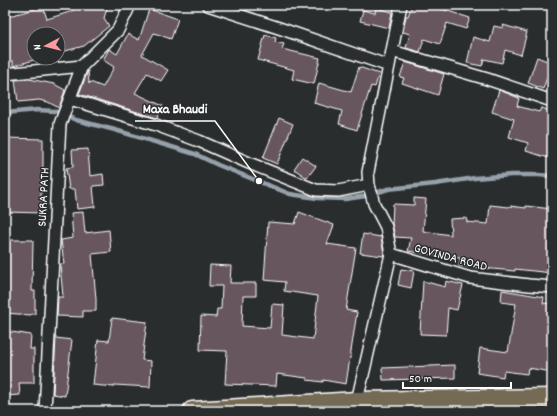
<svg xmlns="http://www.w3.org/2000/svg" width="557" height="416" viewBox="0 0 557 416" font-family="Dekko,sans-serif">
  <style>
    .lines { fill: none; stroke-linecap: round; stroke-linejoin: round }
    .stream { stroke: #96a1ab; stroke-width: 4.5 }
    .building { fill: #67565f; stroke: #fff }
    .street-casing { stroke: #fff; stroke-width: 14 }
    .primary-casing { stroke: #fff; stroke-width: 21 }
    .street { stroke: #2a2d2e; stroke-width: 11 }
    .primary { stroke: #746b52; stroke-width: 18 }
    .labels { text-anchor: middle; stroke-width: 3; stroke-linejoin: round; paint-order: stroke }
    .street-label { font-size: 13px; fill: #fff; stroke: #2a2d2e }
    .leader { fill: none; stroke: #fff; stroke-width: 1.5 }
    .callout-dot { fill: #fff; stroke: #2a2d2e; stroke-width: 1.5 }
    .callout-label { font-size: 14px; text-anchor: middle; font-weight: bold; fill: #fff; stroke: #2a2d2e; stroke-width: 3; stroke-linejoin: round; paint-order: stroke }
  </style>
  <rect width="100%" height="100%" fill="#2a2d2e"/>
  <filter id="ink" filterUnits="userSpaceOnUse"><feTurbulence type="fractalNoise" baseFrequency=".025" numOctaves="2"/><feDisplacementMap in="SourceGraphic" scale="8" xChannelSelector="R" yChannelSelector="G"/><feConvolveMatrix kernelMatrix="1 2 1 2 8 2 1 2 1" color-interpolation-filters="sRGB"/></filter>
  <g filter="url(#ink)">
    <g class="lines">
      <!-- stream -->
      <path class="stream" d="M5 113 37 110 55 111 76 120 115 130 195 154 218 165 290 194 317 198 345 199 366 196 388 189 435 184 475 178 511 175H538L552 176"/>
    </g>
    <!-- building -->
    <path class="building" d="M75 5H108L104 18 109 26 84 46 58 53V34H34V60L13 66V61L5 62V17L43 7 47 19 73 11Z
      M412 5H429L470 18 466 29 447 23 440 44 424 39 420 52 406 48 410 34 403 32 406 16H408Z
      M376 8 392 12 389 28 360 21 363 10 375 13Z
      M149 9 178 19 171 39 154 33 142 55 168 70 161 81 147 73 135 93 163 106 157 118 89 97 79 94 88 71 89 84 90 82 103 87 114 67 103 60 109 49 117 54 128 34 139 40Z
      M503 25 527 32 521 55 505 50 502 63 484 59 482 66 467 63 473 37 490 42 494 26 503 28Z
      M265 35 276 38 275 42 284 44 282 49 320 58 314 84 292 79 294 70 258 60Z
      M537 57 552 63 543 89 528 83Z
      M405 62 444 74 438 95 402 83 404 78 400 77Z
      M359 67 379 74 375 87 371 86 357 130 339 124 342 111 314 103 319 83 351 92Z
      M29 79 54 84 65 90 59 108 48 102 39 100 18 102 15 80Z
      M499 90 519 98 517 106 539 112 541 108 552 111V159L526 151 528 143 509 137 514 119 492 112Z
      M279 118 293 124 277 164 263 158Z
      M5 138 43 139V172H41V200H43V213L5 212Z
      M88 149 90 176 103 174 104 185 93 186 95 207 77 209 75 189H69L66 168 73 167 72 150Z
      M302 157 316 166 307 178 294 169Z
      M414 198 426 199 423 231 451 235 450 219 466 218 467 222 488 224 490 205 509 207 510 206 526 208V206L552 209V273L515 269V271L459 266 460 258 448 257 408 251 411 238 395 237 392 224 393 204 414 205Z
      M83 212 85 233 109 230 111 252 92 254 96 299V311H83V317L57 316 58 297H63L60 264H64L61 240 73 238 71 213Z
      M299 212 334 225 327 244 356 248 346 310 357 312 346 384 323 380V382L307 380V378L277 374 276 386 225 384 227 351 200 350 201 316 216 317 217 309H221L222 286H209L210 265 231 266 230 283H256V296H243L242 326 270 328 272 304 284 305 282 335 313 339 318 296 284 291 285 282 264 280 268 222 295 224Z
      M363 234 381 237 384 253 383 256 360 253Z
      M5 240H33L32 291H35V314H31V315L5 313Z
      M401 269 414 271 411 288 398 285Z
      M423 281 445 287 446 281 463 285 457 310 448 308 446 335 420 334Z
      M502 290 544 297 543 303 552 304V372L528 368 527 374 504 371 503 377 477 373 480 348 508 352 516 304 501 302Z
      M112 318 147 322 142 360 151 361 150 387 114 385V387L93 385 98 340 109 341Z
      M5 331 31 335 30 349H34V383H19L20 395 5 396Z
      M56 338 72 340 65 396 53 394Z
      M455 365V378L383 380 382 368Z"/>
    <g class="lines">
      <defs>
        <path id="street" d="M208 5 279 28 389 66
          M401 5 368 172 369 185 374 204 386 227 391 254 470 278 529 285 552 287
          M392 51 487 79 552 101
          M5 74 82 66
          M70 99 156 125 199 141 249 163 316 190 338 191 369 185
          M357 401 391 254
          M45 411 60 124 82 66 118 30 130 5"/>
        <path id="primary" d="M192 411 357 401 552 398"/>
      </defs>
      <!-- street casing -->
      <use href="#street" class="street-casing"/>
      <!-- primary casing -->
      <use href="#primary" class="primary-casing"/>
      <!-- street -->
      <use href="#street" class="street"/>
      <!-- primary -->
      <use href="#primary" class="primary"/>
    </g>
  </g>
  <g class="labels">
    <!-- street labels -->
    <g class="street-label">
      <text transform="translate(42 197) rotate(-87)" y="5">SUKRA PATH</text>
      <text transform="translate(451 256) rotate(15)" y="5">GOVINDA ROAD</text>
    </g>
  </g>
  <!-- callouts -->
  <path class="leader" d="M259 181L215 121H135"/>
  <circle class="callout-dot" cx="259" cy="181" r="4"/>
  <g class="callout-label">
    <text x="175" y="113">Maxa Bhaudi</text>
  </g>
  <!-- margin -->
  <rect width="557" height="416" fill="none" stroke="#2a2d2e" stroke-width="20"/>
  <rect x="10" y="10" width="537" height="396" fill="none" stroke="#fff" stroke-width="1.5" filter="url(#ink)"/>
  <!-- north arrow -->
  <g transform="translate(46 46) rotate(263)"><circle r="19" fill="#2a2d2e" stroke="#7f8182"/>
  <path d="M0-3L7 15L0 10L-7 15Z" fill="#ff9aa2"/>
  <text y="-6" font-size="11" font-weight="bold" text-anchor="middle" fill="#ffffff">N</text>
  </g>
  <!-- scale -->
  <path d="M403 382v6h108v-6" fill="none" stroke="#ffffff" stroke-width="2"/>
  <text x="409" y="382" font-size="12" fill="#ffffff" stroke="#2a2d2e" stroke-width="3" paint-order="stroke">50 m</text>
</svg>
